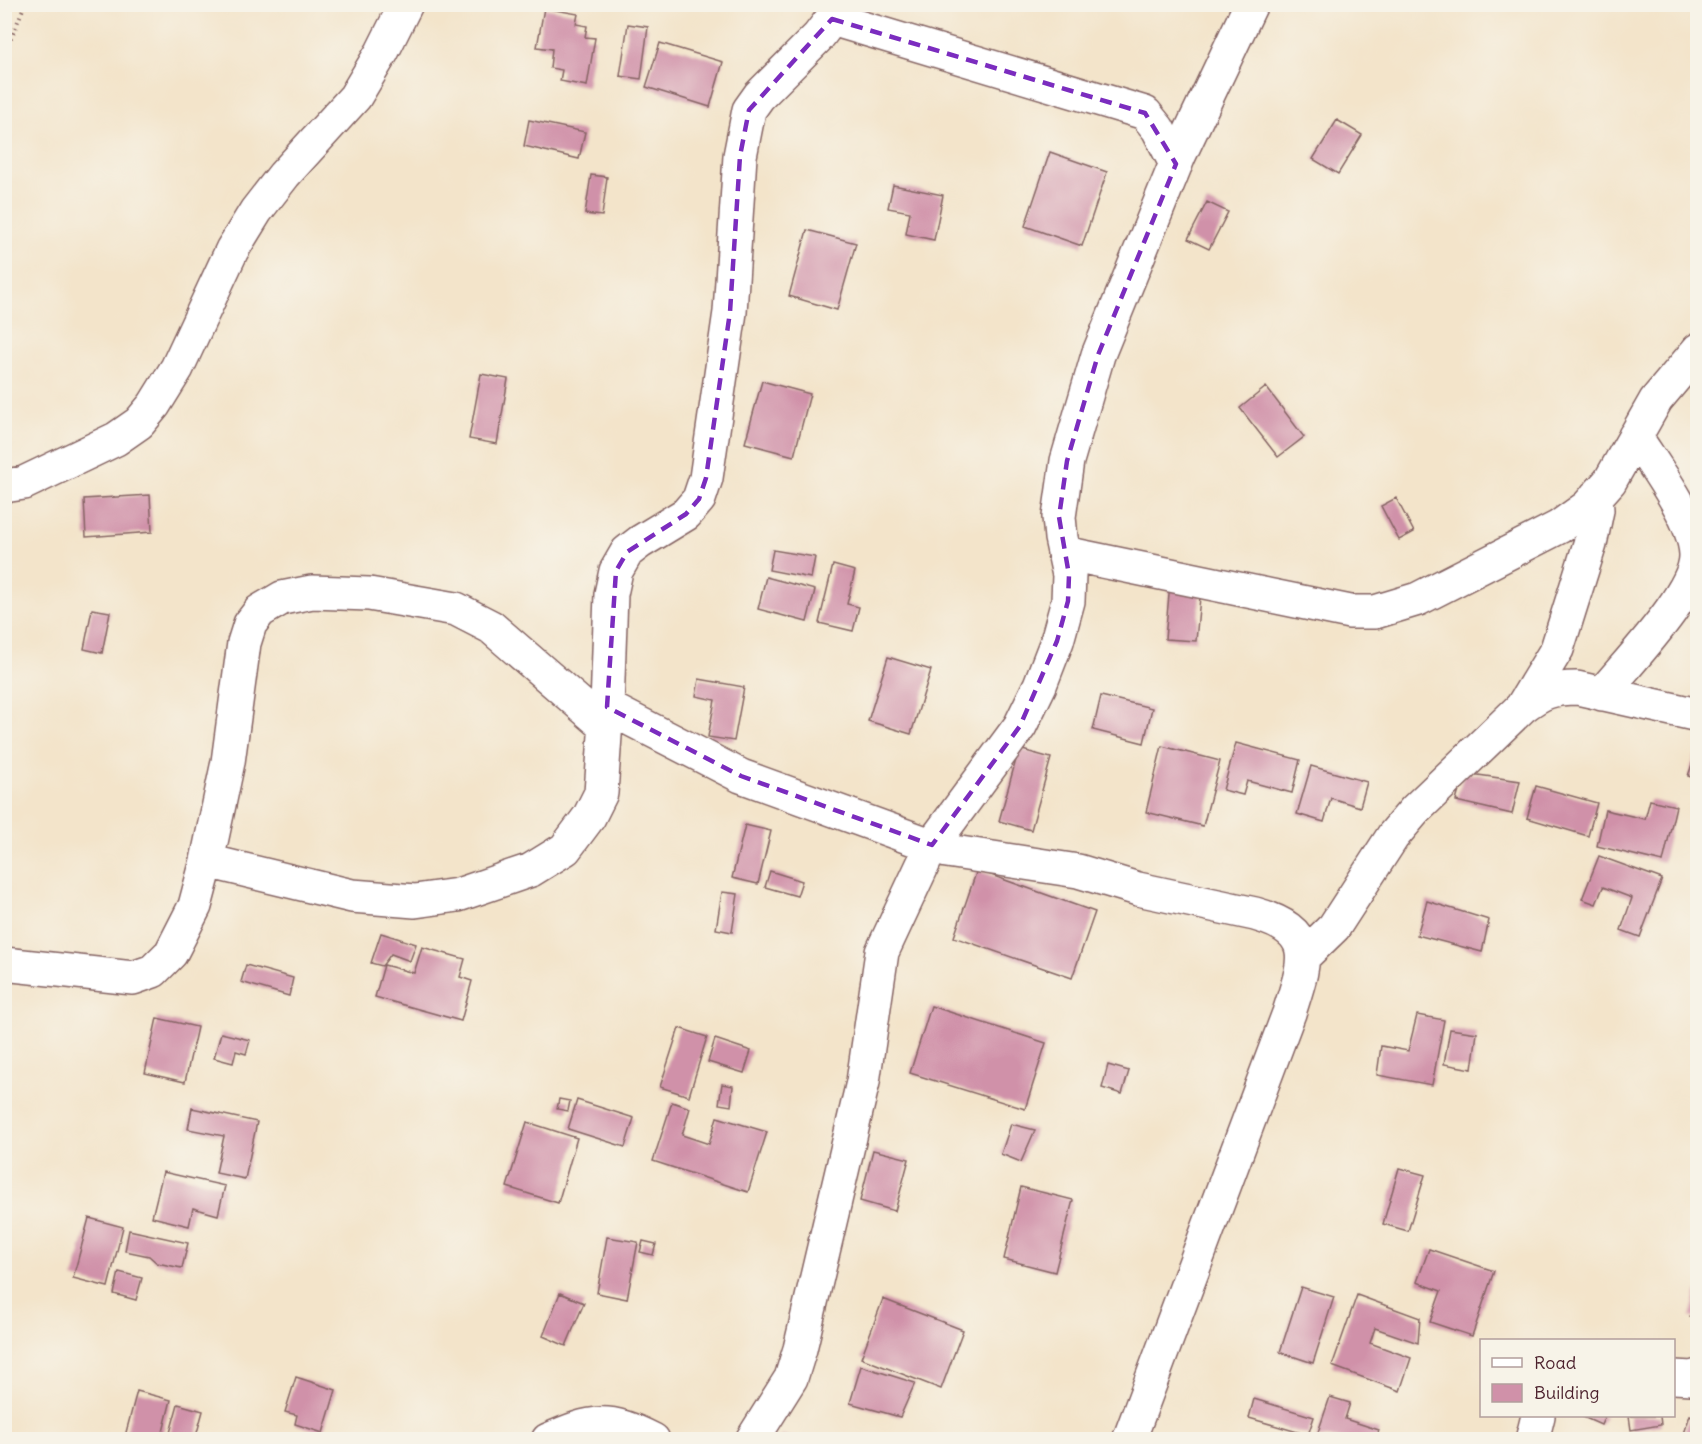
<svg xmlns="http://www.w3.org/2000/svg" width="1702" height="1444" viewBox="0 0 1702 1444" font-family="Delius,sans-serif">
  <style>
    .building { fill: #d091a9 }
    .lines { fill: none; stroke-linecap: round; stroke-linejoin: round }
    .minor-casing { stroke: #856463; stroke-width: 36 }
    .path { stroke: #856463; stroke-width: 4; stroke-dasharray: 1.5 4.5; stroke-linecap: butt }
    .minor { stroke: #fff; stroke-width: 33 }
    .marked { fill: none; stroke: #7b2cbf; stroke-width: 4.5; stroke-dasharray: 12 8; stroke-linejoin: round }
  </style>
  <rect width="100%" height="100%" fill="#f7f3e8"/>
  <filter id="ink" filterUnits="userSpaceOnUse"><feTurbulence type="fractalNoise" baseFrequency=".0167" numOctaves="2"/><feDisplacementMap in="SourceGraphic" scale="12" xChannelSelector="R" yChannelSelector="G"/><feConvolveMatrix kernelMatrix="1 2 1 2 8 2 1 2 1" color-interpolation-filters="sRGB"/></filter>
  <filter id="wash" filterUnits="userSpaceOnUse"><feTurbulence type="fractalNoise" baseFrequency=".008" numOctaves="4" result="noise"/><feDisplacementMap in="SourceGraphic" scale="24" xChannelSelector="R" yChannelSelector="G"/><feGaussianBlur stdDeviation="1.35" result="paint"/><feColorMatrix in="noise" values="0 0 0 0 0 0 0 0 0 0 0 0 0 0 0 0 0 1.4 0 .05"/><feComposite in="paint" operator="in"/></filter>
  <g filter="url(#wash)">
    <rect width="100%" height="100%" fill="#f3e4ca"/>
    <g id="blocks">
      <!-- building -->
      <path class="building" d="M544 8 578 14 576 24 587 26 585 37 595 38 587 86 560 81 562 70 550 68 552 49 537 47Z
        M628 24 648 27 641 79 620 76Z
        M660 43 723 62 710 107 646 87Z
        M529 120 585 132 579 159 524 146Z
        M1337 120 1362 135 1338 174 1313 159Z
        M1050 152 1107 172 1082 246 1025 226Z
        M591 175 607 177 602 216 585 214Z
        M893 185 943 195 934 240 906 234 910 212 888 208Z
        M1207 202 1228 212 1209 249 1188 239Z
        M807 230 856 243 837 310 789 296Z
        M481 374 508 379 497 444 469 439Z
        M762 381 810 394 794 456 745 443Z
        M1266 387 1304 437 1278 457 1240 408Z
        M150 495 152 532 86 537 84 499Z
        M1396 498 1414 532 1399 540 1381 506Z
        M773 550 815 557 811 578 769 570Z
        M833 565 855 571 847 604 859 607 853 631 819 623Z
        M766 577 815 590 807 622 758 609Z
        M1170 583 1201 586 1196 641 1165 639Z
        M92 609 110 612 102 653 84 649Z
        M888 657 931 670 911 734 868 721Z
        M699 679 744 687 734 741 708 737 715 700 696 696Z
        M1101 696 1152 708 1144 743 1093 730Z
        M1236 743 1300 760 1292 793 1247 781 1243 795 1223 790Z
        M1162 746 1220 761 1203 826 1146 812Z
        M1698 747V779L1688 776Z
        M1019 749 1051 758 1031 830 999 821Z
        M1311 766 1367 782 1360 807 1331 798 1324 822 1297 814Z
        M1464 773 1520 781 1512 814 1456 801Z
        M1536 786 1597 803 1588 836 1527 818Z
        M1650 800 1676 806 1663 862 1597 846 1605 810 1645 819Z
        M745 825 771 831 758 884 732 878Z
        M1599 856 1662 879 1640 937 1621 930 1632 898 1603 887 1596 904 1582 899Z
        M977 870 1095 912 1072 978 954 937Z
        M770 871 802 881 797 896 765 887Z
        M722 892 738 894 732 932 716 929Z
        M1427 901 1489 920 1482 952 1417 935Z
        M381 933 416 944 410 961 391 954 382 966 371 963Z
        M422 947 465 959 460 977 472 981 461 1021 375 997 384 965 414 973Z
        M246 965 293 978 289 996 241 982Z
        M931 1006 1046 1043 1025 1109 910 1073Z
        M1417 1015 1444 1020 1432 1085 1377 1075 1381 1046 1408 1051Z
        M157 1018 197 1027 185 1082 145 1073Z
        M679 1028 707 1037 689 1096 660 1087Z
        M1450 1029 1477 1033 1472 1069 1444 1064Z
        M221 1033 250 1040 246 1054 236 1051 233 1063 214 1058Z
        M715 1039 751 1051 744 1073 708 1062Z
        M1108 1065 1129 1071 1122 1094 1102 1088Z
        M722 1084 733 1086 731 1106 719 1104Z
        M559 1099 570 1101 568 1111 557 1109Z
        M577 1100 634 1118 625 1147 568 1129Z
        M672 1102 690 1108 682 1135 709 1144 717 1117 767 1132 748 1192 653 1161Z
        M192 1108 257 1122 245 1179 216 1173 224 1136 188 1129Z
        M527 1122 577 1138 558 1203 507 1187Z
        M1011 1124 1035 1130 1021 1162 1001 1154Z
        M873 1150 909 1159 895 1211 860 1201Z
        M1399 1168 1425 1175 1408 1231 1383 1224Z
        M163 1172 225 1186 218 1215 193 1208 189 1226 152 1217Z
        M1021 1187 1073 1200 1055 1272 1004 1259Z
        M89 1218 123 1227 108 1287 73 1278Z
        M129 1230 188 1243 182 1268 157 1263 149 1256 125 1251Z
        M607 1237 638 1242 627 1299 597 1293Z
        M643 1241 656 1244 653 1255 640 1252Z
        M1429 1249 1494 1271 1472 1336 1430 1322 1441 1291 1417 1282Z
        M119 1272 142 1278 136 1300 114 1294Z
        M1301 1287 1334 1297 1313 1363 1280 1352Z
        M1697 1291H1698V1319L1690 1317Z
        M560 1293 584 1303 566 1346 543 1336Z
        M1357 1295 1420 1318 1418 1343 1375 1328 1370 1343 1411 1358 1400 1391 1332 1366Z
        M883 1299 963 1330 941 1389 861 1358Z
        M861 1366 915 1383 900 1417 850 1403Z
        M296 1377 336 1390 323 1433 295 1424 297 1415 285 1412Z
        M137 1391 171 1400 161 1440H124Z
        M1330 1397 1350 1403 1345 1419 1379 1430 1376 1440 1316 1438Z
        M1254 1399 1314 1417 1308 1435 1249 1418Z
        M178 1404 203 1411 195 1440H168Z
        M1690 1415 1698 1418V1440H1682Z
        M1581 1416H1605L1601 1425Z
        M1629 1416H1660L1661 1425 1631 1430Z
        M782 1435 798 1439V1440H781Z"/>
    </g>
  </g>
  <g filter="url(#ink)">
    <use href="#blocks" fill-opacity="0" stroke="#856463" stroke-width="1.5"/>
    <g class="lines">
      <defs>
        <path id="minor" d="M832 19 1145 113 1158 129 1176 164
          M4 486 24 483 116 439 139 423 154 405 177 368 232 250 256 211 284 175 355 97 382 52 406 4
          M1064 553 1350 612H1375L1418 599 1559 527 1587 507 1610 481 1656 400 1698 350
          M1602 694C1626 664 1698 591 1696 554 1694 518 1654 466 1635 436
          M1523 705 1557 649 1590 544 1597 510 1596 496
          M607 707 741 776 947 851 1078 871 1138 889 1255 914C1319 932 1305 962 1289 1013L1129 1440
          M207 861 352 896 415 901 458 895 531 870 565 849 589 817 601 793 607 707 611 594 616 571 627 552 640 542 686 514 699 499 706 478 730 312 740 156 749 110 759 96 818 37 843 4
          M1304 956 1334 927 1393 836 1415 810 1522 707C1542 692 1552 688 1577 688L1698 715
          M4 964 133 978 153 971 171 953 195 906 207 861 228 762 244 643 250 624 260 611 282 598 312 592 369 594 456 609 491 627 604 725
          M1674 1377 1692 1378 1698 1376
          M548 1440C593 1420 608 1417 653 1440
          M752 1440 791 1378 800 1349 863 1082 882 952 932 845 1020 726 1040 685 1057 641 1068 601 1069 575 1061 538 1059 517 1067 461 1098 355 1179 156 1251 4
          M1532 1440 1538 1416"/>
      </defs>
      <!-- minor casing -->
      <use href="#minor" class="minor-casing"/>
      <!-- path -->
      <path class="path" d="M4 56 25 4"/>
      <!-- minor -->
      <use href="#minor" class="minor"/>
    </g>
  </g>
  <!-- marked area -->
  <path class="marked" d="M832 19 1145 113 1176 164 1098 355 1067 461 1059 517 1069 575 1068 601 1057 641 1020 726 932 845 741 776 607 707 616 571 627 552 686 514 699 499 706 478 730 312 740 156 749 110Z"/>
  <!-- margin -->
  <rect width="1702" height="1444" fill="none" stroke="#f7f3e8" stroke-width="24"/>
  <!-- legend -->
  <rect x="1480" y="1339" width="195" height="78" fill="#f7f3e8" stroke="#b29e9c" stroke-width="1.5"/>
  <rect x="1492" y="1358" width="30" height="9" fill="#ffffff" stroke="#b29e9c" stroke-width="1.5"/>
  <text x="1534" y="1369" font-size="18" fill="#4a1f2b">Road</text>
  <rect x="1492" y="1384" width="30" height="18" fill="#d091a9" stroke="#b29e9c" stroke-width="1.5"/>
  <text x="1534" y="1399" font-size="18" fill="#4a1f2b">Building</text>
</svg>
